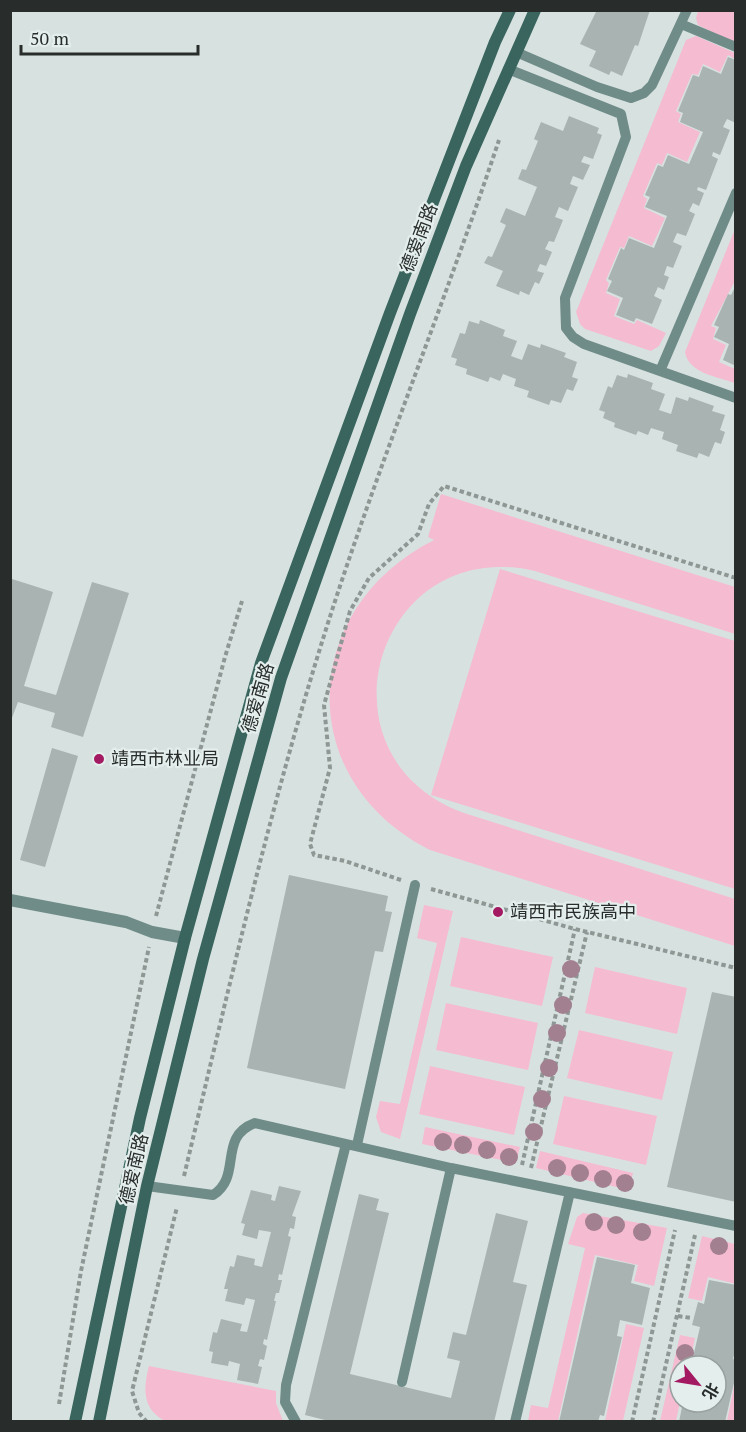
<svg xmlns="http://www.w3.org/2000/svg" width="746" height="1432" viewBox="0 0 746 1432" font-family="'PT Serif','Noto Sans SC',serif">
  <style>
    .green { fill: #f5bbd0 }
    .building { fill: #a9b3b1 }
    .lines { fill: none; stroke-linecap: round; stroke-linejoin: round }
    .path { stroke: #8f9795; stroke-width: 4; stroke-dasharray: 4.5 3; stroke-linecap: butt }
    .lane { stroke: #708c88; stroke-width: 10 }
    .street { stroke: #708c88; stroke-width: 12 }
    .secondary { stroke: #39655e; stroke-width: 12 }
    .tree { fill: #a28090 }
    .poi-dot { fill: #a31962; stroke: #e4efed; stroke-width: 2 }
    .labels { text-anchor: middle; stroke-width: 4.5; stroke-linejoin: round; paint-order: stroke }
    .street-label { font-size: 18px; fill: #282c2b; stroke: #e4efed }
    .poi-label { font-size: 18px; fill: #282c2b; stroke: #e4efed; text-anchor: start }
  </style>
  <rect width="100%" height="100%" fill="#d7e2e0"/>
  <!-- green -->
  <path class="green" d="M698 11H735V43L698 25 696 18Z
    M696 36 735 53V59L728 55 720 72 703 64 698 75 692 74 676 111 681 114 678 122 700 132 687 162 667 153 662 165 657 163 643 196 647 199 644 208 665 218 652 246 629 236 624 248 620 247 606 280 609 283 606 293 620 299 614 316 634 324 637 320 666 333 659 346 651 351 585 329 580 324 576 312 686 40Z
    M735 229V281L711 326 716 328 713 339 726 345 719 362 735 369V383C718 377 688 373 685 352Z
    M441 494 735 587V634L535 571C376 534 310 757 464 813L735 899V946L430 850C292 780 299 608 434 540L428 537Z
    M500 569 735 641V889L431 795Z
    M424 905 453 911 400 1139 381 1132 376 1117 380 1101 400 1104 437 943 417 938Z
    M461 937 553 957 542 1006 450 986Z
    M595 967 687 988 677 1034 585 1013Z
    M446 1003 538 1023 528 1070 436 1050Z
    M579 1030 673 1052 662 1100 567 1078Z
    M430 1066 525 1087 514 1135 419 1114Z
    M564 1096 657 1116 646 1165 553 1144Z
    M425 1127 520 1147 516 1163 422 1144Z
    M540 1151 633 1173 629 1190 536 1168Z
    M583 1213 667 1228 654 1286 634 1281 638 1265 595 1255 558 1421H528L531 1405 548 1408 585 1248 568 1244 577 1217Z
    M702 1236 735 1244 736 1284 708 1277 702 1301 688 1298Z
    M626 1324 644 1328 623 1421H605Z
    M680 1335 695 1338 689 1366H680V1402L676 1421H660Z
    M149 1366 276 1391V1403L283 1421H165C142 1409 143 1389 149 1366Z
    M735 1381V1421H727Z"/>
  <!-- building -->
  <path class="building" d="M597 10H650L638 46 635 45 622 76 611 71 609 75 589 66 596 51 580 44Z
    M728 57 736 60V123L727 119 723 127 730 130 720 155 713 152 712 156 718 159 706 190 698 187 697 190 704 193 699 206 693 203 689 211 695 214 686 236 677 233 673 242 682 246 673 268 667 266 664 275 669 277 664 290 658 287 654 296 662 300 652 324 636 318 634 322 616 315 623 298 607 291 612 281 608 279 621 248 624 250 629 238 654 248 667 216 645 207 650 197 645 195 658 165 663 167 668 155 689 164 703 132 680 122 683 113 678 111 693 75 699 77 703 66 721 74Z
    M569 116 599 128 597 133 602 135 593 159 584 156 581 162 590 165 583 180 573 176 570 184 578 187 568 211 559 207 555 217 563 220 554 242 549 241 545 249 552 252 546 266 540 264 537 271 544 273 539 284 535 282 529 295 520 291 519 295 496 286 503 271 484 263 488 256 492 257 506 225 500 222 506 208 525 216 537 187 518 179 522 169 526 170 538 141 534 139 541 122 563 131Z
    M736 285V366L723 360 729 344 714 337 719 327 714 325 728 294 731 295Z
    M480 320 505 330 503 336 517 341 511 356 522 360 528 344 540 348 541 344 566 353 564 357 577 362 572 377 578 379 573 391 567 389 561 403 551 400 549 405 527 397 529 391 514 386 516 379 503 374 500 381 490 377 488 382 466 374 467 369 455 365 457 359 451 357 460 333 465 334 469 321 479 324Z
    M628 374 653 383 651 389 665 394 659 410 671 414 676 397 688 401 689 397 714 406 712 411 725 415 720 430 725 432 721 444 715 442 709 457 699 453 697 458 676 451 678 445 662 439 664 432 651 428 648 435 638 431 636 435 614 427 615 423 603 418 605 412 599 410 608 386 612 388 617 375 627 378Z
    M12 579 53 592 24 686 56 695 92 582 129 593 83 737 51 727 55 713 18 702 10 723Z
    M52 748 78 756 45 867 20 860Z
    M289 875 388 896 385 911 392 912 383 952 375 951 345 1089 247 1068Z
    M712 992 736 997V1202L667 1187Z
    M279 1186 301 1191 292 1216 296 1217 294 1229 290 1228 288 1236 291 1237 282 1275 279 1274 278 1280H282L279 1293H276L274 1301H276L267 1340 264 1339 263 1344 267 1346 264 1360 260 1359 258 1366 262 1367 258 1384 237 1380 240 1364 229 1361 228 1366 211 1363 213 1352 209 1351 213 1332 217 1333 221 1319 242 1324 240 1331 247 1332 255 1300 246 1298 244 1305 225 1301 228 1289H224L230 1266 234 1267 237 1255 255 1259 254 1265 262 1267 271 1232 259 1230 257 1239 242 1235 245 1224 241 1223 251 1190 272 1195 271 1200 275 1201Z
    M359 1194 379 1199 376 1210 389 1213 350 1374 451 1398 460 1361 447 1358 453 1332 466 1335 496 1213 528 1221 513 1282 527 1285 494 1422H333L305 1415Z
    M597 1257 635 1265 631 1283 650 1288 642 1325 620 1320 617 1336 622 1337 604 1416 600 1415 598 1422H559Z
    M709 1280 736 1285V1347L733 1359 736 1360V1374L725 1422H679L683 1402H716V1366H691L700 1327 692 1325 698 1302 704 1304Z"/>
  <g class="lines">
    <!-- path -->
    <path class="path" d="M401 880 345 861 314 855 310 844 330 768 324 705 350 611 369 578 418 534 429 504 444 486 736 578
      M431 889 575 929 736 968
      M156 916 225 657 242 601
      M522 1165 575 929
      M531 1168 587 932
      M184 1176C231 979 276 779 340 586 390 436 449 290 499 140
      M678 1316 691 1318
      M59 1404 81 1271 149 947
      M147 1422 139 1413 132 1391 177 1207
      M632 1422 675 1230
      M653 1422 695 1235"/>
    <!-- lane -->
    <path class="lane" d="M681 24 736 47
      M516 52 597 87 631 98 644 93 652 85 687 10
      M508 69 621 114 626 137 565 298 566 328 573 337 584 344 736 398
      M660 371 736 193
      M357 1145 415 885
      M147 1186 213 1195C243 1176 217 1137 255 1123L451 1168 736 1226
      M402 1382 451 1168
      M296 1422 285 1402 286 1385 346 1144
      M515 1422 570 1192"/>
    <!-- street -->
    <path class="street" d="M10 900 126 922 152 932 185 938"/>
    <!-- secondary -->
    <path class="secondary" d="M75 1422 140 1118 185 938 261 663 390 313 495 42 510 10
      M99 1422 147 1186 203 959 281 678 410 314 466 166 535 10"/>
  </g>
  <!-- trees -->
  <g class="tree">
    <circle cx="571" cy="969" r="9"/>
    <circle cx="563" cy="1005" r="9"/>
    <circle cx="557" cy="1033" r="9"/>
    <circle cx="549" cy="1068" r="9"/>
    <circle cx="542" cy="1099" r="9"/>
    <circle cx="534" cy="1132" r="9"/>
    <circle cx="443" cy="1142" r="9"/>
    <circle cx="463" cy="1145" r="9"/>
    <circle cx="487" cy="1150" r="9"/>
    <circle cx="509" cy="1157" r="9"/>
    <circle cx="557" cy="1168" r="9"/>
    <circle cx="580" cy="1173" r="9"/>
    <circle cx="603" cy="1179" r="9"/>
    <circle cx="625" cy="1183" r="9"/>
    <circle cx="594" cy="1222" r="9"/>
    <circle cx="616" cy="1225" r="9"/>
    <circle cx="642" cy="1232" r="9"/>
    <circle cx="719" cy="1246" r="9"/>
    <circle cx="685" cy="1353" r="9"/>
  </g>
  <!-- markers -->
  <g class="poi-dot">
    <circle cx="99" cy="759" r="6"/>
    <circle cx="498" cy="912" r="6"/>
  </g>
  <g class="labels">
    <!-- street labels -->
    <g class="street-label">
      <text transform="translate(419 238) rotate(-69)" y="6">德爱南路</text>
      <text transform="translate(258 698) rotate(-74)" y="6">德爱南路</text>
      <text transform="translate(134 1169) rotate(-77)" y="6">德爱南路</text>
    </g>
    <!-- poi labels -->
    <g class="poi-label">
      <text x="111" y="765">靖西市林业局</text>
      <text x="510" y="918">靖西市民族高中</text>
    </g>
  </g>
  <!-- border -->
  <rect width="746" height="1432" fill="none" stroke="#282c2b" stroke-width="24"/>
  <!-- north arrow -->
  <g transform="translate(698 1384) rotate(120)"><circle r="28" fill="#e4efed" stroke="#99a19f" stroke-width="1.5"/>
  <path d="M0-4.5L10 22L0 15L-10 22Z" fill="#a31962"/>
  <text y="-9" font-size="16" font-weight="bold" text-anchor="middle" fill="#282c2b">北</text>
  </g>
  <!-- scale -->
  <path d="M21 45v9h177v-9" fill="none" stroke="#282c2b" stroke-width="3"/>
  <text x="30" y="45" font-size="18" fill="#282c2b" stroke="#e4efed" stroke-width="4.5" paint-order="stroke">50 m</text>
</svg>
